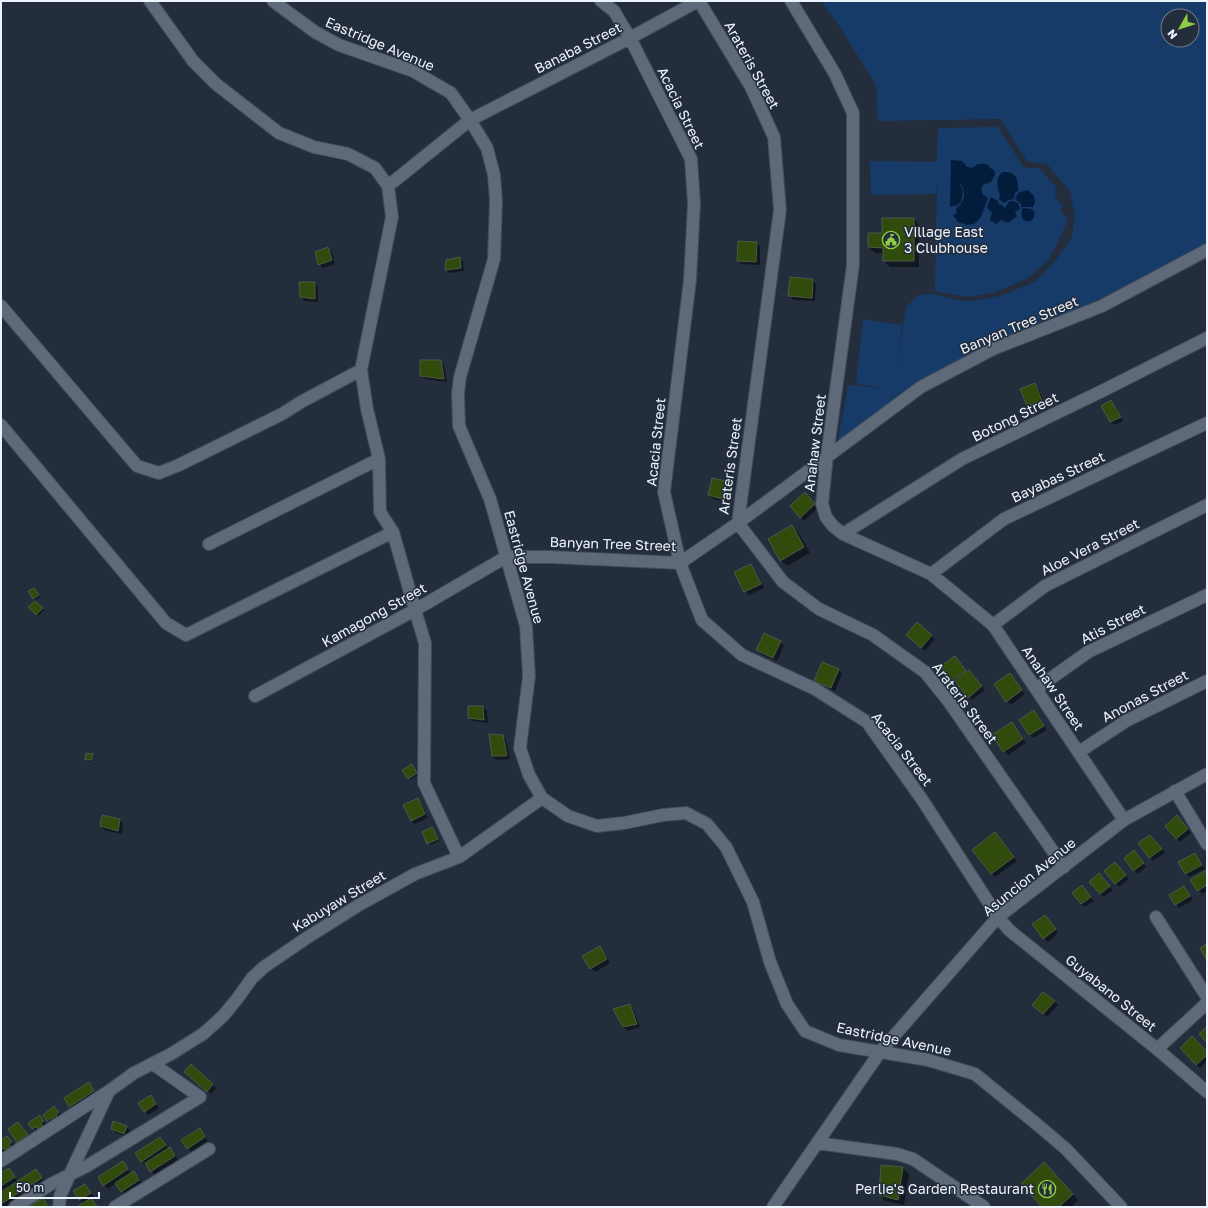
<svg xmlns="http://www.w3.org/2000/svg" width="1208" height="1208" viewBox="0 0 1208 1208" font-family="'Golos Text',sans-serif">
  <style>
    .green { fill: #173b69; fill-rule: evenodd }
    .water { fill: #031c3c }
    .shadow { fill: #0007 }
    .building { fill: #304b0c; stroke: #4f5848 }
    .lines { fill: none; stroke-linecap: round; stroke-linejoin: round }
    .minor-casing { stroke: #424b57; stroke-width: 14 }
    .tertiary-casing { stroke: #424b57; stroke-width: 14 }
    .minor { stroke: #5e6979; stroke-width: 12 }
    .tertiary { stroke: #5e6979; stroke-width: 12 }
    .labels { text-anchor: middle; stroke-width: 3; stroke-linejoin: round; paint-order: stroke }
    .street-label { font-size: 14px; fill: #eef4fd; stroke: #232d3b }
    .poi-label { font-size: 14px; fill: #eef4fd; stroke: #232d3b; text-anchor: start }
  </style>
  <rect width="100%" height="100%" fill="#232d3b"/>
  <!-- green -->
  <path class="green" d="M821 1H1207V242L1100 300 992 343 916 383 844 443 838 441 848 385 889 389 856 384 863 319 902 325 895 390 903 324 907 306 918 295 933 294 961 301 979 300 1000 296 1035 282 1055 261 1071 240 1075 216 1070 191 1047 164 1027 161 1000 119 878 121 876 85 840 27ZM1168 16H1192V40H1168Z
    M998 127 1024 168H1039L1056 187 1055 197 1063 206 1060 210 1068 220 1049 260 1028 278 996 292 967 297 935 291 937 181 936 194 871 195 870 161 937 162 938 128Z"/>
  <!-- water -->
  <path class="water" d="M951 160 962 161 967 167 972 168 978 164H987L990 168 994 170 995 175 991 182 983 185 981 189 983 195 988 198 981 217 974 224 967 225 958 222 953 215 957 213 956 209C965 201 966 194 961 184H960L963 191 961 202 955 207V205L950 207Z
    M1003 172C1017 171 1018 180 1018 191L1015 193 1014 199 1009 200 1004 203 999 199 1000 196C998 187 994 178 1003 172Z
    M1027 190 1029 191 1034 196 1035 202 1033 207H1021V204L1015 199 1018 193Z
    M991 197 998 201V203L1004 207V209L1010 201H1013L1018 203 1020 209 1015 212 1017 216 1008 223 1001 220 996 224 990 220 992 213 987 207Z
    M1022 208 1032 209 1035 213 1033 219C1024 226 1020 217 1022 208Z"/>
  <!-- shadow -->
  <path class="shadow" d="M914 219 919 225V267H890L884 261V253H875L869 247 883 234Z
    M757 243 760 247V265L742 264 738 261Z
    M328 249 332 252 335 264 323 268 319 264Z
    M460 258 463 262 464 271 450 273 446 270Z
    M812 280 816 284 815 301 793 300 790 296Z
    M315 283 318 287V302L305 301 301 297Z
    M441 361 444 365 447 382 425 379 421 376Z
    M1034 384 1038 388 1045 404 1032 409 1028 406 1021 389Z
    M1111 402 1115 405 1123 421 1114 425 1111 422 1102 406Z
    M725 482 729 486 725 502 713 499 709 495Z
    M809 497 818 508 804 521 801 517Z
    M792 526 798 532 810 553 787 566 781 560Z
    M751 565 754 569 764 588 749 595 745 591Z
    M29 591H35L40 597 35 600Z
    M35 602 44 610 38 616 29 607Z
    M931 636 935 639 925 651 910 638Z
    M780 642 784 645 777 661 761 654 757 650Z
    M958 661 967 673 969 671 973 674 985 690 972 700 957 683 956 684 953 680Z
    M823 663 839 670 842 674 835 691 819 684 815 681Z
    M1013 678 1025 694 1011 705 1007 701Z
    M483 707 487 711 488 723 472 721 469 717Z
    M1034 712 1038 715 1047 730 1033 738 1030 735 1020 720Z
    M1012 723 1016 727 1026 743 1008 755 1004 751 994 735Z
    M502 736 506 740 510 759 496 760 492 756Z
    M86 754 92 755 94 756 93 761 88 762 86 760Z
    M413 767 418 775 410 780 408 778Z
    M417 799 421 803 428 818 415 824 411 821Z
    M119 820 123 823 122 834 104 830 101 826Z
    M1181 820 1191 833 1180 842 1166 826Z
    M432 828 439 841 430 845 428 843Z
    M999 837 1017 861 995 877 973 850Z
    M1154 840 1165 853 1153 861 1140 843Z
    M1195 854 1198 857 1205 869 1189 877 1186 873Z
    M1137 855 1146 867 1138 874 1134 870Z
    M1118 867 1129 879 1119 887 1115 883Z
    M1206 871 1207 872V891L1202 894 1192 880Z
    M1102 878 1113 890 1104 897 1100 894Z
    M1184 887 1193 900 1179 908 1176 904Z
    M1086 890 1094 901 1085 907 1081 904Z
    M1048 920 1058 933 1048 942 1044 938Z
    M600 947 604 951 610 963 595 972 591 968Z
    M1054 1001 1058 1005 1047 1017 1037 1009Z
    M630 1005 633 1009 640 1027 627 1031 624 1027Z
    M1181 1048 1207 1053V1061L1200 1068Z
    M191 1066 216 1088 211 1094 189 1075Z
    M89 1084 97 1095 74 1110 65 1099Z
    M151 1096 159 1108 148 1115 145 1111Z
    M58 1111 62 1116 52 1124 44 1115Z
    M43 1120 47 1125 37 1132 29 1123Z
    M18 1123 31 1139 22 1146 18 1142Z
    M126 1127 130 1130 128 1137 116 1133 112 1129Z
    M199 1129 208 1141 191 1152 188 1148Z
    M160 1138 169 1149 170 1148 173 1152 178 1160 155 1175 146 1164 145 1165 142 1161Z
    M11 1141 15 1146 5 1154 1 1150V1142Z
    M123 1162 131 1174 133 1172 137 1176 142 1184 125 1195 116 1183 108 1189 104 1185Z
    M903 1168 909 1174 904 1205 885 1201 880 1195Z
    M9 1170 18 1182 36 1171 45 1182 5 1207H1V1175Z
    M1050 1170 1078 1200 1071 1207H1043Z
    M85 1185 94 1197 91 1199 98 1207H79L84 1204 80 1200Z"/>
  <!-- building -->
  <path class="building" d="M882 218H914V261H883V248L868 247V233H882Z
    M738 241 757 242 756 262 737 261Z
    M328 247 332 260 318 265 315 252Z
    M460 257 461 268 445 270 446 260Z
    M790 277 813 279 812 298 788 296Z
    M299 282H315V299L300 297Z
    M420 360H441L444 379 420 376Z
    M1035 383 1042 401 1027 406 1020 389Z
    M1111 400 1121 417 1110 422 1101 406Z
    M712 478 726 481 722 499 708 495Z
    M805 492 815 504 800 518 790 506Z
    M792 525 804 547 780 561 768 539Z
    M751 564 761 584 744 592 734 572Z
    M34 588 39 595 33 599 28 591Z
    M35 601 43 608 36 615 28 607Z
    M917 622 932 635 921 648 906 635Z
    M764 633 781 641 773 658 756 650Z
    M955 656 966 671 952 681 941 666Z
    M822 662 839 669 831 688 814 681Z
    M969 670 982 686 968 698 955 681Z
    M1010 673 1022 690 1006 702 994 684Z
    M468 706H483L484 720 468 718Z
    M1034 710 1044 726 1029 735 1019 720Z
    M1012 722 1023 739 1003 752 992 735Z
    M489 734 503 735 507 756H492Z
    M86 753 93 754 92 760H85Z
    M412 764 417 773 408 779 402 770Z
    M418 798 425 814 411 821 403 805Z
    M102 815 120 819 118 831 100 826Z
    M1177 815 1188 829 1176 839 1165 826Z
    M432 827 438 839 427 844 422 832Z
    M995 832 1014 857 991 874 972 850Z
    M1150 835 1162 849 1149 858 1138 843Z
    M1134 850 1144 863 1133 871 1124 858Z
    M1195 853 1202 865 1185 874 1178 862Z
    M1115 862 1126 875 1115 884 1104 871Z
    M1206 870 1207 885 1197 891 1190 880Z
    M1099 873 1110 886 1100 894 1089 882Z
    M1082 885 1091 897 1081 904 1072 893Z
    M1184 886 1190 896 1175 905 1169 895Z
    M1045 915 1056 929 1043 939 1032 924Z
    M1207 944V961L1200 948Z
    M600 946 607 959 590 969 582 956Z
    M1043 992 1055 1001 1043 1014 1032 1005Z
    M630 1004 637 1024 623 1027 613 1009Z
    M1207 1026V1043L1199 1034Z
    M1192 1036 1207 1052V1055L1196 1065 1180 1048Z
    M191 1064 213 1084 207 1092 184 1072Z
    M89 1082 94 1091 69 1107 64 1098Z
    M151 1095 156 1104 144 1112 138 1103Z
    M54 1106 59 1112 56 1115 58 1117 53 1121 51 1118 47 1121 43 1115Z
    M40 1115 44 1121 41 1123 43 1126 38 1129 36 1127 32 1129 28 1123Z
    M113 1121 127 1126 124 1134 111 1129Z
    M18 1122 28 1135 17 1143 8 1129Z
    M200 1128 205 1137 187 1149 181 1140Z
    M7 1136 12 1142 9 1144 11 1147 6 1151 4 1148 1 1150V1140Z
    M160 1137 166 1145 141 1162 135 1153Z
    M170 1147 175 1156 150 1172 145 1163Z
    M123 1161 128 1169 103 1186 98 1177Z
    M1044 1162 1073 1194 1059 1207H1042L1021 1184Z
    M881 1165 903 1167 898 1200 879 1195Z
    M9 1168 15 1177 1 1186V1173Z
    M36 1169 42 1178 1 1204V1192Z
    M134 1171 139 1180 121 1192 115 1183Z
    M85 1184 91 1193 79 1200 73 1191Z
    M43 1198 48 1207H29Z
    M91 1198 97 1206 77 1207Z"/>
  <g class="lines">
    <defs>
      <path id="minor" d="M150 1 193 61 216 84 279 133 314 147 348 154 375 168 388 186 392 217 361 370 367 409 379 459 380 512 393 532 415 610 425 643 424 783 459 857
        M601 1 614 11 630 38 691 159 694 204 690 280 664 492 680 563 702 620 742 655 815 689 867 722 921 798 998 917 1009 930 1157 1049 1207 1092
        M699 1 751 87 774 137 780 210 738 523 783 582 819 609 873 635 925 672 949 702 1064 867
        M791 1 835 74 853 113V265L827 456 822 504 826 517 833 526 843 534 931 574 993 625 1124 820
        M388 186 470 120 630 38 698 1
        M1 306 137 466 159 473 179 465 282 414 301 402 361 370
        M1 425 166 623 186 635 393 532
        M843 534 962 459 1104 390 1207 338
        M209 544 379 459
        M931 574 1004 519 1207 423
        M993 625 1045 586 1207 505
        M1036 689 1088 652 1207 595
        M255 696 415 610 506 557H551L680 563 738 523 921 387 993 349 1102 306 1207 250
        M1079 752 1126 721 1207 681
        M1175 791 1207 844
        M1156 917 1207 997
        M1157 1049 1207 1003
        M817 1143 897 1154 913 1159 984 1207
        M1 1161 109 1091
        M15 1207 51 1184 87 1166 200 1097 153 1064
        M59 1207 60 1196 70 1174 109 1091 134 1073 171 1054 203 1034 223 1016 237 999 252 978 264 967 308 937 359 905 415 874 459 857 542 798
        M115 1207 209 1149
        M773 1207 880 1052"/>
      <path id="tertiary" d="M273 1 315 32 339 45 413 71 451 93 470 120 487 148 494 175 496 201 494 259 460 377 458 393 459 426 490 499 526 626 529 676 520 748 529 775 542 798 568 816 597 826 624 823 663 815 686 813 707 824 726 847 753 902 770 962 787 1004 805 1031 839 1045 928 1060 975 1074 1039 1126 1066 1149 1121 1207
        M880 1052 998 917 1124 820 1207 774"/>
    </defs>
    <!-- minor casing -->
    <use href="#minor" class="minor-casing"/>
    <!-- tertiary casing -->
    <use href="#tertiary" class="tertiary-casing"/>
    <!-- minor -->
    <use href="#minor" class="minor"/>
    <!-- tertiary -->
    <use href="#tertiary" class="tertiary"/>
  </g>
  <!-- icons -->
  <defs>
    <symbol id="civic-ring" viewBox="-11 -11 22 22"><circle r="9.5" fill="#232d3b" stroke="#8fcd41" stroke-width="1.5"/><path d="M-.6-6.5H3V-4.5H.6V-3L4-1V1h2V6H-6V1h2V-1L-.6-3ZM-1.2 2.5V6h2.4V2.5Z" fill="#8fcd41"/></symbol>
    <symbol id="restaurant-ring" viewBox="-11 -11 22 22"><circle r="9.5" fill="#232d3b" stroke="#8fcd41" stroke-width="1.5"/><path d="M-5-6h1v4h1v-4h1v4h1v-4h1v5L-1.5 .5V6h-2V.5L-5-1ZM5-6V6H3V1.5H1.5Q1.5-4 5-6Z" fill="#8fcd41"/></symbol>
  </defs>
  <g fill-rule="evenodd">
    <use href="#civic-ring" x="881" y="230" width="20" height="20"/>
    <use href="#restaurant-ring" x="1037" y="1179" width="20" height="20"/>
  </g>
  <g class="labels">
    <!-- street labels -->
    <g class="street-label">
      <text transform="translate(380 44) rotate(23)" y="5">Eastridge Avenue</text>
      <text transform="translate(578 48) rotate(-27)" y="5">Banaba Street</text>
      <text transform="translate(752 65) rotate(61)" y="5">Arateris Street</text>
      <text transform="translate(681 108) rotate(64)" y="5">Acacia Street</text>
      <text transform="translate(1019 325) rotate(-23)" y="5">Banyan Tree Street</text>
      <text transform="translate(1015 417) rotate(-26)" y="5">Botong Street</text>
      <text transform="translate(656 442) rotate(-84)" y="5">Acacia Street</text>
      <text transform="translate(815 443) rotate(-83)" y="5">Anahaw Street</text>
      <text transform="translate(730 466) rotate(-82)" y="5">Arateris Street</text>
      <text transform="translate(1058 477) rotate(-25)" y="5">Bayabas Street</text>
      <text transform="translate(613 544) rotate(2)" y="5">Banyan Tree Street</text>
      <text transform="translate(1090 547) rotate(-27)" y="5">Aloe Vera Street</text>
      <text transform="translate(524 567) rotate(75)" y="5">Eastridge Avenue</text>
      <text transform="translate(374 615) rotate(-29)" y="5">Kamagong Street</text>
      <text transform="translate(1113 624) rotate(-27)" y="5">Atis Street</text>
      <text transform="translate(1053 688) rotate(56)" y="5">Anahaw Street</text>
      <text transform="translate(1145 696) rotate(-28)" y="5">Anonas Street</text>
      <text transform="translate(965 703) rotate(53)" y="5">Arateris Street</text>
      <text transform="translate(902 749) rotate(52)" y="5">Acacia Street</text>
      <text transform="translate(1029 877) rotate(-39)" y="5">Asuncion Avenue</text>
      <text transform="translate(339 901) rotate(-31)" y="5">Kabuyaw Street</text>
      <text transform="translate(1111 993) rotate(39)" y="5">Guyabano Street</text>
      <text transform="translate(894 1039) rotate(12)" y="5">Eastridge Avenue</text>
    </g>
    <!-- poi labels -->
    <g class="poi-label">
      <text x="904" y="237">Village East<tspan x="904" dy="16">3 Clubhouse</tspan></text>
      <text x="1034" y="1194" text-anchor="end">Perlie's Garden Restaurant</text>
    </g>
  </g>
  <!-- border -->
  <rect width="1208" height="1208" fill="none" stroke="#eef4fd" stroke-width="4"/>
  <!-- north arrow -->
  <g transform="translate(1180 28) rotate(231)"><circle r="19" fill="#232d3b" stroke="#747d89"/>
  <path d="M0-3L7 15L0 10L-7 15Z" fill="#8fcd41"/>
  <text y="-6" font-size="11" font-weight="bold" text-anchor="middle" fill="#eef4fd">N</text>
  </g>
  <!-- scale -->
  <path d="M10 1192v6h89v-6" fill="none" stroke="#eef4fd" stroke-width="2"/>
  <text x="16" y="1192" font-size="12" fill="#eef4fd" stroke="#232d3b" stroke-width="3" paint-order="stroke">50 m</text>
</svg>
